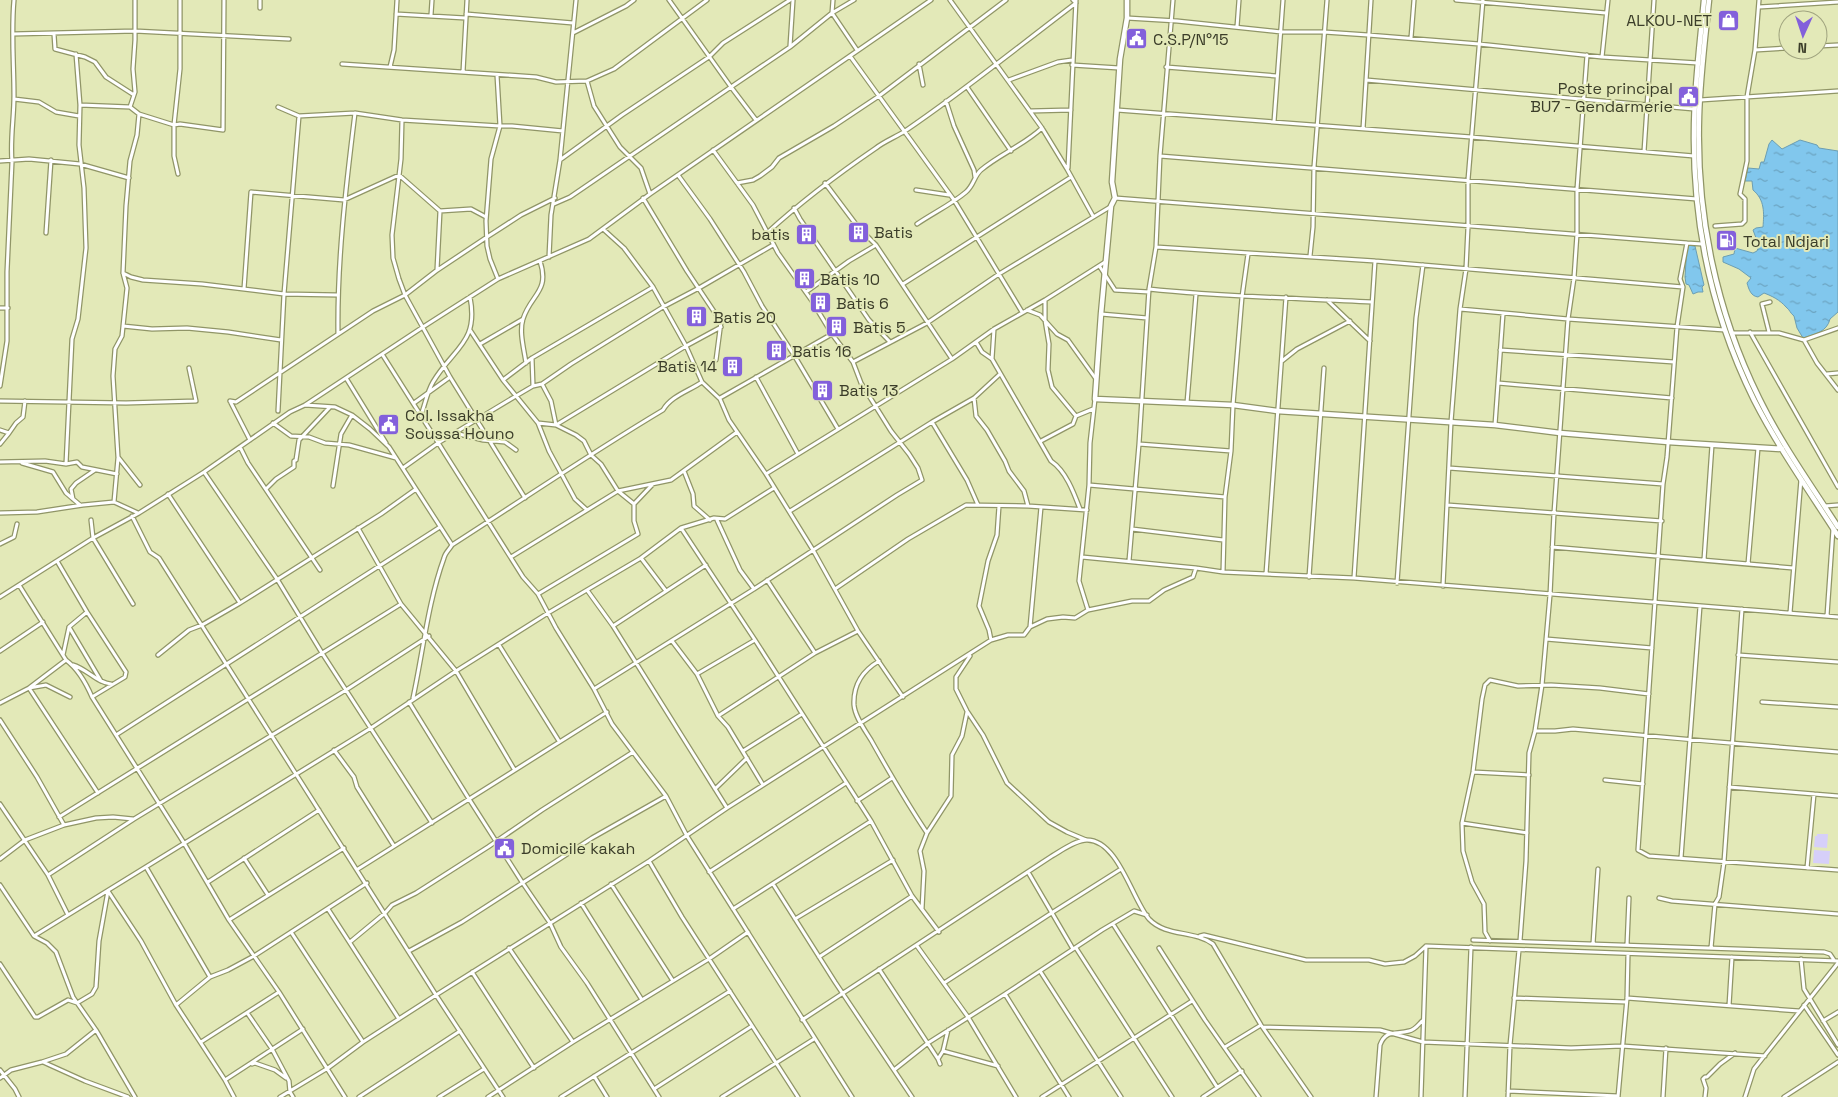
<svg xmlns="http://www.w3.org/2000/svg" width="1838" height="1097" viewBox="0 0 1838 1097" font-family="'Space Grotesk',sans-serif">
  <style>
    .garden { fill: #d6cff9 }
    .water { fill: url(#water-ripples); stroke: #6c9eb2 }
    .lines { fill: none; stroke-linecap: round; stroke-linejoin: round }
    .street-casing { stroke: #909567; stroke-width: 5.5 }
    .secondary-casing { stroke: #909567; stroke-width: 7 }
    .street { stroke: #fff; stroke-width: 3 }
    .secondary { stroke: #fff; stroke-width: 4.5 }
    .labels { text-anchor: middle; stroke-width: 4; stroke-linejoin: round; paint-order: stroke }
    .poi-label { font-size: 16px; fill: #3b3d29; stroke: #e3e9b8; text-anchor: start }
  </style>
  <defs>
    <pattern id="water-ripples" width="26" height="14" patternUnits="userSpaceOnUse" patternTransform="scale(1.25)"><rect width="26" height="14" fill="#81c7ed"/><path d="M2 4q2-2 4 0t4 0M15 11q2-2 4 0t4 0" fill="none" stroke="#6ba3c0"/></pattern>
  </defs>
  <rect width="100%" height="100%" fill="#e3e9b8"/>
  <!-- garden -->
  <path class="garden" d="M1817 834H1828L1827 848 1814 847 1815 836H1817Z
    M1814 850 1830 851 1829 864 1813 863Z"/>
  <!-- water -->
  <path class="water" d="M1772 140 1782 149 1800 140 1817 145 1819 148 1838 151V312L1830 319C1827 332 1815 334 1803 338L1797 328 1794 316C1790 313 1790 310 1786 307 1780 300 1772 296 1764 293L1758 297C1751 296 1749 290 1747 283L1751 278 1739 269 1723 262V257L1734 254 1735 248 1753 253 1757 251 1759 246 1753 230 1756 228 1763 227C1764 213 1765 200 1753 190L1752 181H1745L1748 168 1759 169 1761 162H1764L1769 144Z
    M1687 245 1695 246 1704 285 1702 287 1703 292H1698L1693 294 1689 285 1686 284 1685 277Z"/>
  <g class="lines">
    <defs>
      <path id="street" d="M833 0 832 13 857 50
        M950 0 1042 128 1067 169 1093 216
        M1456 0 1606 13
        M1759 7 1838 2
        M260 8V0
        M396 14 465 18
        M466 14 573 23
        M431 15 432 0
        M1127 18 1177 21 1281 32H1324L1368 35 1479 44 1602 57 1698 63
        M1237 27 1239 0
        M573 33 626 6 634 0
        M13 34 135 31 289 39
        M54 34 55 49 85 57 95 62 106 77 134 95
        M1411 38 1414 0
        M790 46 793 0
        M1818 46 1838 45
        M1755 50 1788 48
        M850 56 954 200 1022 312
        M1602 57 1608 0
        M342 64 536 77 556 82 587 81 614 69 707 0
        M919 64 923 85
        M1072 65 1119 68
        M390 67 394 50 397 0
        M1166 67 1277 76
        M463 72 467 0
        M497 75 500 126 491 159 486 221 487 246 490 259 498 279
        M1009 80 1058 62 1072 60
        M1366 80 1694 109
        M587 81 594 106 620 147 641 168 650 194
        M967 87 1011 151
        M14 99 39 102 56 112 79 116
        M1700 100 1838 91
        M946 101 954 126 974 170 975 177
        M80 105 130 107 139 114 137 135 130 161 126 206 123 273 127 288 122 336 115 349 113 376 118 457 140 485
        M130 107 135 92 133 69 135 40V0
        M278 107 299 116 355 113 402 120 500 126H512L563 131
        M1117 110 1471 137 1694 156
        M1031 111 1071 110
        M139 114 174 125 180 69V0
        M402 120 401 159 392 235 393 258 399 279 405 295 450 377 525 498
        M756 120 731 87 790 47 832 13 854 0
        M1274 122 1283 0
        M1363 129 1371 0
        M1644 152 1654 0
        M1160 156 1697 199
        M560 160 622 115 709 57 723 43 790 0
        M0 161 29 159 80 164 129 178
        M1068 168 1076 0
        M178 174 174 156V125L180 124 223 130 224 0
        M678 175 710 219 744 272 762 306 794 355 838 429
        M737 183 753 180 760 176 772 167 779 158 834 126 879 96 1006 0
        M825 183 858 227 876 245 952 359
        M916 190 949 195
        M643 198 687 271 721 322 716 360
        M1115 198 1687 243
        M554 204 570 197 731 87 669 0
        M794 208 800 219 869 320 890 342
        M917 224C933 213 952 204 966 192 974 185 974 176 981 170 1000 154 1024 145 1042 128
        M1715 226 1742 224 1745 221V199L1740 194 1747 161V97L1755 50 1759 0
        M603 229 624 248 653 287 686 346 702 382 720 399 729 420 766 474 813 550 858 631 903 697
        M768 232C802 201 838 174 876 148 885 141 896 137 905 131 964 91 1019 46 1076 3L1073 0
        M46 233 51 160
        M1702 244 1687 243 1680 279 1683 287 1677 327 1667 457 1663 484 1638 850 1649 856 1838 870
        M1156 247 1375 261 1683 287
        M1310 256 1313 227 1314 167 1327 0
        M549 257 551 215 560 160 576 0
        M1100 267 1115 290 1149 292
        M437 270 440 211
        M123 273 131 277 143 280 202 284 284 294 337 295
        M903 284 1071 177
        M244 289 251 192 344 200 399 175 440 211 471 209 486 217
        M1149 289C1223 297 1298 298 1372 302
        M806 292 849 261 876 245
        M1045 300V320L1049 344 1048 370 1052 387 1076 416
        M1327 300 1370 341
        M0 308H8
        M1460 309 1568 319 1725 330
        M1027 310 1040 315 1057 334 1068 340 1096 379
        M1101 314 1147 318
        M123 326 152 329 187 328 228 332 281 340
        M470 330 503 380 538 423 549 451 575 499 587 510
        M1750 332 1838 487
        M1769 332 1762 304 1770 302
        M1732 333H1779L1804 340 1838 328
        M338 334C337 260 346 186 355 113
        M1804 340 1817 363 1838 390
        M976 342 982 352 992 359 1051 461C1066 471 1074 493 1080 509
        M480 344 523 319
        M1500 350 1674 362
        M382 354 523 577 538 594 556 628 594 689 612 724 666 796 687 836 852 1097
        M532 358 533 386
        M992 359 994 329
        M1282 361 1297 349 1350 321
        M853 362 927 323 999 274 1110 207
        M526 363C524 349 519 332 523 319 531 294 550 292 540 261
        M1827 374 1838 373
        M756 377 798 454
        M346 378 386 443
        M503 380 532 358 653 287
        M1498 383 1672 398
        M542 384 551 401 556 425 576 435 584 441 591 455 601 464 618 491 634 504 652 485
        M0 386 7 341V272L12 162C10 139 14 118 14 96 14 64 11 32 14 0
        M720 398 832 334
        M974 398 976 416 987 430 1005 461 1009 471 1024 491 1028 506
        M0 401 126 403 196 401 189 368
        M230 401 236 402 373 311 405 295 436 271 487 237 521 215 555 198
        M230 401 250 440
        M414 403 450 377
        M1187 403 1196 294
        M305 405 335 407 352 415 370 429 389 447 452 545
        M278 411 284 294 299 116
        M421 415C425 405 427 392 433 382 453 348 479 343 470 297
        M932 422 967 480 978 505
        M273 423 291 436 309 437 325 443 349 445 396 458
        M538 423 556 425 686 346 721 327
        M1495 425 1503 314
        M0 430 9 433 0 444
        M9 433 16 423 23 417 25 401
        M455 433 483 440 505 442 516 450
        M1041 441 1073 424 1076 416 1093 409
        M1139 444 1231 451
        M240 447 248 463 320 570
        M0 462 45 461 66 464 72 339 78 319 86 248 84 188 79 145 80 105 76 54
        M22 463 53 472 66 493 80 505
        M66 464 77 462 82 467 117 474
        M403 468 438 443 516 396 533 386 542 384 571 364 663 307 699 288 773 245
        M1449 468 1663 484
        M684 471 693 494 694 506 710 520
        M204 472 277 579 322 653 432 823
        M766 474 952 359 994 329 1045 300 1105 262
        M1089 485 1225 497
        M333 486 341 434 352 415
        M266 489 276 479 294 467V461L296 460 299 440 330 407
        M168 494 240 603
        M73 499 71 489 76 483 95 470
        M114 502 138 513
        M1447 505 1662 521
        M1825 506 1838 505
        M790 511 932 422 974 398 1000 374
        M0 513 37 512 83 505 114 502 118 458
        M132 516 150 552 159 558 436 995 503 1097
        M91 520 93 538 133 604
        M717 520 740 570 754 589
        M358 528 401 604 456 671 514 769
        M681 528 755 640 871 821 912 896 939 932
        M1132 529 1223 540
        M0 544 14 537 17 524
        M1552 547 1793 568
        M511 557 618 491 671 480 737 432
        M1082 557 1196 568 1223 572 1354 578 1838 617
        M641 558 666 591
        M1704 560 1712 445
        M57 561 87 612 126 672 125 677 92 697
        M1129 561 1139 444 1149 289 1156 247 1160 156 1173 0
        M1748 564 1758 448
        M1223 572 1225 497 1231 451 1233 405 1242 297 1248 254
        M1266 574 1286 297
        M1309 577 1324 368
        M1354 578 1375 261
        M767 580 815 653
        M1397 583 1416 318 1423 265
        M19 585 66 660C78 669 86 683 92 697L184 843 229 920 279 992 345 1097
        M1443 586 1451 422 1460 309 1466 269 1468 227V180L1483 0
        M835 589 908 539 966 505 1028 506 1087 510
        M587 590 613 626 727 808
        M538 594 638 534 634 521V504
        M0 597 93 538 139 513 204 472 290 412 305 405 423 327 498 279 589 239 650 194 931 0
        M1088 610 1079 581 1089 485 1090 443 1095 399
        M1790 613 1801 479
        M1827 616 1833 529
        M613 626 706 565
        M69 627 101 681
        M1030 627 1041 507
        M1546 639 1652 648
        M991 640 989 630 979 606 988 561 997 535 999 506
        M672 641 697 674 718 716 728 727 763 785
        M499 645 559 741
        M0 651 43 622
        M63 655 69 627 87 612
        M158 655 189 630 202 625 240 603 381 514 416 489
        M1738 655 1838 662
        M970 656 956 677V689L967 711 983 735 1007 783 1049 822 1067 832 1086 840
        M879 661C862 671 853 685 854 705 855 717 865 730 871 740 889 772 907 803 927 833
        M73 665C87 669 97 683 111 684
        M697 674 755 640
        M594 689 754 589 897 495 922 480 918 468 909 454 891 431 861 383 853 362 832 334 812 301 778 253 753 205 713 150
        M70 697 46 685 29 688 98 793
        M413 698C423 652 428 602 444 558 445 553 449 550 452 545 522 500 591 453 663 410 671 396 689 391 702 382
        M409 702 469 799 522 882 550 923 561 947 587 983 659 1097
        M1762 702 1838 707
        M0 703 29 688 66 660
        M718 716 815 653 858 631
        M0 720 37 777 64 825
        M1535 731H1555L1573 729C1661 737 1750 745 1838 752
        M116 735 440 527
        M334 750 354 777 357 787 394 846
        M743 751 802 714
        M1473 772 1529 775
        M1605 780 1643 784
        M1729 787 1838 796
        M715 789 747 758
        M857 801 892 778
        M0 804 48 875 68 915
        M59 817 401 604
        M1462 823 1527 833
        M244 858 268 895
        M1681 858 1700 606
        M0 859 25 840 64 825 96 818 113 817 133 819
        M649 861 682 917 798 1097
        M146 867 210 977
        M1807 868 1814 794
        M358 869 607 712
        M709 872 846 783
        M1028 872 1073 949
        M48 875 134 819 346 690 429 636
        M208 882 319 810
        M611 884 673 981
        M773 884 835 982 912 1097
        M0 885 34 936 47 943 56 952 73 997 96 1030 135 1097
        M108 891 141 941 176 1005 225 1080 234 1097
        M1659 898 1672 901 1838 914
        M581 903 642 1000
        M328 909 399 1019
        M733 909 871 821
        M922 909 924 871 920 851 927 833 951 796 952 755 962 736 967 712
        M795 919 893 860
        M229 920 344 848
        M1113 924 1217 1087
        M291 932 363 1042
        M34 936 371 728 456 671 548 613 641 558 681 528 714 518 725 519 774 488
        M1200 936 1204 935 1306 960H1369L1385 964 1404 962 1415 956 1426 946 1838 961
        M1473 940 1824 952 1830 954 1834 960
        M1490 941 1485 932 1484 904 1472 882 1463 851 1462 823 1473 772 1482 699 1485 685 1490 680 1518 686 1551 685 1600 688 1649 694
        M1520 941 1526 861 1529 753 1535 731 1542 685 1550 595 1554 513 1568 319 1574 278 1577 234V189L1587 55
        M350 942 385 913 392 905 416 893 488 847 542 810 633 752
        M1593 944 1598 869
        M1627 945 1629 898
        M917 946 968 1017 1016 1097
        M509 948 573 1042
        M1076 948 1172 1097
        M1159 948 1205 1020 1259 1097
        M1711 948 1715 904 1719 897 1724 862 1742 609
        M409 951 462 922 592 838 666 796
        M819 957 912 896
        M1801 959 1804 989 1838 1045
        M0 964 35 1017H38L68 1000 77 1003 92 994 96 987 99 941 108 891
        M879 969 938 1059
        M1040 971 1121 1097
        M472 972 534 1068
        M944 983 1053 912 1121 869
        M1005 994 1069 1097
        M1514 998 1626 1002
        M1627 998 1799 1011
        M176 1005 210 977 228 970 254 956 367 883
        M1804 1005 1838 1055
        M1729 1006 1732 957
        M248 1014 272 1049 289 1081 290 1092 293 1097
        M802 1020 1052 856C1061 851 1075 840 1087 840 1118 840 1132 899 1149 919 1166 937 1194 930 1213 944L1261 1025 1311 1097
        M1823 1021 1838 1012
        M1263 1027 1380 1030 1423 1042 1571 1048 1622 1046 1765 1056
        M201 1042 279 992
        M1225 1047 1261 1025
        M943 1051 998 1066
        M43 1062 85 1081 128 1097
        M252 1064 255 1063 275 1070 286 1078
        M940 1064 938 1059 943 1051 948 1030
        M0 1070 15 1089 19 1097
        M894 1070 928 1043 1005 994 1102 930 1134 911 1147 915
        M594 1076 607 1097
        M0 1078 11 1070 42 1062 66 1054 96 1030
        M225 1080 303 1029
        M654 1089 752 1026
        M1508 1091 1618 1096
        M280 1097 328 1068 363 1042 436 995 649 861 727 808 991 640 1008 635H1024L1030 627 1047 619 1063 617 1075 618 1088 610 1132 601H1149L1164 590 1193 577 1196 568
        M359 1097 460 1031
        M439 1097 484 1069
        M488 1097 573 1042 709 959 748 932
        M561 1097 730 991
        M722 1097 814 1039
        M1042 1097 1192 1001
        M1203 1097 1242 1071
        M1376 1097 1380 1045C1386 1029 1396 1035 1409 1031 1415 1030 1418 1025 1422 1021
        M1421 1097 1426 946
        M1465 1097 1471 947
        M1508 1097 1510 1045 1519 950
        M1618 1097 1627 998 1628 954
        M1663 1097 1666 1048
        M1705 1097 1706 1088 1703 1079 1705 1077H1707L1720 1064 1735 1053
        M1745 1097 1754 1069 1838 963
        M1784 1097 1838 1062"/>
      <path id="secondary" d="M1127 0V18L1120 59 1112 182 1115 198 1111 206 1101 314 1095 399 1233 405 1277 411 1495 425 1560 433 1668 442 1782 449
        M1704 0C1700 44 1694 88 1694 132 1693 225 1713 317 1754 400 1778 447 1809 491 1838 536
        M1709 0C1705 39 1700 78 1699 117 1696 214 1716 311 1759 398 1781 443 1811 485 1838 527"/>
    </defs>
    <!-- street casing -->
    <use href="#street" class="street-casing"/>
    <!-- secondary casing -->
    <use href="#secondary" class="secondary-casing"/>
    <!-- street -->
    <use href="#street" class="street"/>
    <!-- secondary -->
    <use href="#secondary" class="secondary"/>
  </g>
  <!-- icons -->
  <defs>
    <symbol id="shop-square" viewBox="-11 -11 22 22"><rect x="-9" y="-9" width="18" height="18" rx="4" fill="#8360db" stroke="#e3e9b8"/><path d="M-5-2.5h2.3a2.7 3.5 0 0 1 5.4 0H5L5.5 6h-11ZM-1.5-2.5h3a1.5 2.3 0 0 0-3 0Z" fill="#fff"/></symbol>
    <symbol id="civic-square" viewBox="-11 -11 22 22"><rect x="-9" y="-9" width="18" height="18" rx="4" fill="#8360db" stroke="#e3e9b8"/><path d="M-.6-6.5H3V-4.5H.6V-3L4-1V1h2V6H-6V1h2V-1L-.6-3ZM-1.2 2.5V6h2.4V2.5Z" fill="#fff"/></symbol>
    <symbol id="building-square" viewBox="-11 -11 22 22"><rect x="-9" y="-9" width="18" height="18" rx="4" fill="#8360db" stroke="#e3e9b8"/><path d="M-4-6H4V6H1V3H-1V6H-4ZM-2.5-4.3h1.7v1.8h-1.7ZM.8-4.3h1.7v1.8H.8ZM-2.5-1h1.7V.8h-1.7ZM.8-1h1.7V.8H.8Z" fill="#fff"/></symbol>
    <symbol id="fuel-square" viewBox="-11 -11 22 22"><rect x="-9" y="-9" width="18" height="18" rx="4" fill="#8360db" stroke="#e3e9b8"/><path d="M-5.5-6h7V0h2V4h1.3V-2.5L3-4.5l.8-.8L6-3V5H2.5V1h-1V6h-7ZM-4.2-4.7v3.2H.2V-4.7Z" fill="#fff"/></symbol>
  </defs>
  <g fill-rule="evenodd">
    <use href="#shop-square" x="1716" y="8" width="25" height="25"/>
    <use href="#civic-square" x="1124" y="26" width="25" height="25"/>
    <use href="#civic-square" x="1676" y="84" width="25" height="25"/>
    <use href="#building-square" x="846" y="220" width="25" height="25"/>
    <use href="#building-square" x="794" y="222" width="25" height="25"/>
    <use href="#fuel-square" x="1714" y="228" width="25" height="25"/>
    <use href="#building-square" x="792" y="266" width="25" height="25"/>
    <use href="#building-square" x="808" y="290" width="25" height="25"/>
    <use href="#building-square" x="684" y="304" width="25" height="25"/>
    <use href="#building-square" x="824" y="314" width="25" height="25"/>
    <use href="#building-square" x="764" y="338" width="25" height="25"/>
    <use href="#building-square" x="720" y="354" width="25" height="25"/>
    <use href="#building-square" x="810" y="378" width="25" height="25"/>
    <use href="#civic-square" x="376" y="412" width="25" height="25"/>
    <use href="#civic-square" x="492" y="836" width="25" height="25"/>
  </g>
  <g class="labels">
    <!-- poi labels -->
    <g class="poi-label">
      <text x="1712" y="26" text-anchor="end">ALKOU-NET</text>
      <text x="1153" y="45">C.S.P/N°15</text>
      <text x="1673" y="94" text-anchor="end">Poste principal<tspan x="1673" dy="18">BU7 - Gendarmerie</tspan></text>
      <text x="874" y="238">Batis</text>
      <text x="790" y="240" text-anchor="end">batis</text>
      <text x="1743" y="247">Total Ndjari</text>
      <text x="820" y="285">Batis 10</text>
      <text x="836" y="309">Batis 6</text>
      <text x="713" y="323">Batis 20</text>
      <text x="853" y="333">Batis 5</text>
      <text x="792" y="357">Batis 16</text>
      <text x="717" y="372" text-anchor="end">Batis 14</text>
      <text x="839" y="396">Batis 13</text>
      <text x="405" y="421">Col. Issakha<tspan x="405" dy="18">Soussa Houno</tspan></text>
      <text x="521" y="854">Domicile kakah</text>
    </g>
  </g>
  <!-- north arrow -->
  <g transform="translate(1803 35) rotate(183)"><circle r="24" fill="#e3e9b8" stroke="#a0a47f"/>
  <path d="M0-4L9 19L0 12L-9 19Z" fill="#8360db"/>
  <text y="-8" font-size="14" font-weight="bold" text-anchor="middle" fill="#3b3d29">N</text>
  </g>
</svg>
